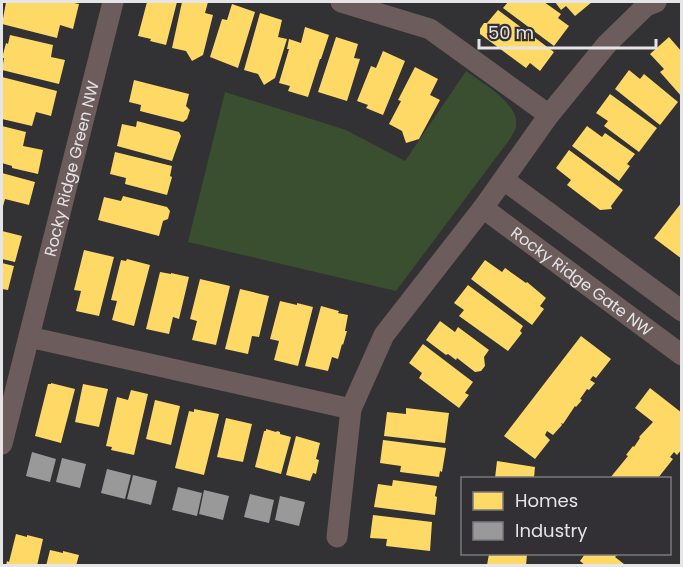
<svg xmlns="http://www.w3.org/2000/svg" width="683" height="567" viewBox="0 0 683 567" font-family="Poppins,sans-serif">
  <style>
    .green { fill: #394f30 }
    .homes { fill: #ffd966 }
    .industry { fill: #999 }
    .lines { fill: none; stroke-linecap: round; stroke-linejoin: round }
    .street { stroke: #6c5c5c; stroke-width: 21 }
    .labels { text-anchor: middle; stroke-width: 6; stroke-linejoin: round; paint-order: stroke }
    .street-label { font-size: 16px; fill: #e5e4e7; stroke: #323034 }
  </style>
  <rect width="100%" height="100%" fill="#323133"/>
  <!-- green -->
  <path class="green" d="M466 71C482 83 520 104 516 126 516 130 512 135 510 139L396 291 188 242 225 92 346 130 405 161Z"/>
  <!-- homes -->
  <path class="homes" d="M6 2H69L79 4 73 29 60 25 57 38 2 24Z
    M147 2H177L166 45 150 41 151 39 138 36Z
    M182 2H208L205 13 213 15 203 55 192 61 186 51 172 48Z
    M508 2H544L561 14 558 18 569 26 554 46 503 8Z
    M555 2H592L575 16 566 6 561 10Z
    M232 4 255 12 238 68 210 57 222 19 227 20Z
    M498 10 554 52 540 71 530 63 526 68 480 34V29L484 23H487Z
    M260 13 282 20 278 37 287 39 275 78 264 85 258 74 244 70Z
    M305 27 329 35 321 59H320L308 97 288 91 290 86 279 83 289 49H287L289 39 301 43Z
    M10 35 53 45 51 57 65 60 59 84 2 70 4 58H2L6 43 8 44Z
    M336 37 358 44 354 58 360 59 347 101 318 92Z
    M669 37 682 52V97L660 72 664 69 650 54Z
    M383 51 405 61 383 115 366 108 368 105 357 101 371 66 376 68Z
    M415 67 438 79 430 95 440 100 419 139 406 143 402 131 389 124 401 101 398 100Z
    M629 70 640 79 644 74 678 102 660 125 615 89Z
    M2 77 57 91 51 116 36 112 32 126 2 119Z
    M134 80 189 94 186 106 190 110 187 119 183 122 140 111 141 105 129 102Z
    M610 94 657 128 639 152 604 126 608 121 596 113Z
    M137 121 179 132 181 136 172 161 117 146 122 124 136 127Z
    M2 126 26 132 23 146 43 150 38 174 12 168V166L2 163Z
    M587 126 602 137 605 133 635 154 627 164 630 166 619 181 572 146Z
    M569 150 623 190 611 206 612 209 600 210 567 185 571 180 556 168Z
    M115 152 172 166 170 176 172 177 167 195 125 184 126 178 110 174Z
    M2 173 35 182 29 205 5 199 2 210Z
    M123 196 167 207 170 211 168 219 163 221 159 236 98 220 104 197 121 201Z
    M682 202V259L654 238Z
    M2 231 22 236 15 262 2 259Z
    M84 250 114 257 99 316 76 311 81 291 74 290Z
    M127 259 150 265 134 326 112 320 117 301 111 300 121 260 126 261Z
    M485 260 502 272 505 268 526 283 527 282 546 298 540 306 544 309 532 325 471 279Z
    M2 263 14 266 8 290 2 289Z
    M160 272 171 274V273L189 277 179 319 173 317 169 334 146 329Z
    M200 279 230 286 216 345 192 340 197 321 190 319Z
    M468 285 523 326 520 331 522 333 508 351 459 316 464 310 454 303Z
    M240 289 269 296 259 337 252 336 248 354 225 349Z
    M280 301 297 305V303L313 307 298 366 274 360 279 341 270 339Z
    M321 306 339 311 338 313 348 315 345 331H347L343 345 342 344 338 359 332 357 328 371 305 366Z
    M440 321 455 332 458 327 489 350 484 357 485 366 481 371 475 372 457 358 456 360 448 354 446 355 426 340Z
    M581 336 611 359 596 378 593 376 590 380 595 383 589 390 587 389 580 399 582 400 576 407 575 406 563 424 561 423 562 425 553 435 547 431 545 435 550 440 535 459 504 436Z
    M423 344 473 382 465 393 469 395 459 408 419 378 422 373 409 363Z
    M51 383 75 389 61 443 35 436 48 384H51Z
    M83 384 108 389 99 427 75 422Z
    M650 388 682 413V449L677 455 674 452 670 457 673 459 658 478H610L628 456 626 455 633 446 634 447 640 438 639 437 653 422 635 408Z
    M131 390 148 394 134 455 111 450 112 447 106 446 117 397 128 400Z
    M155 400 180 406 171 445 146 439Z
    M406 408 449 413 445 443 384 436 387 412 406 414Z
    M194 409 219 414 204 475 175 468 189 411 194 412Z
    M226 418 252 424 243 462 217 457Z
    M266 429 276 432 277 431 280 432V434L291 437 281 474 255 467 264 431H266Z
    M296 436 320 443 316 459 319 460 316 474 313 473 310 481 286 475Z
    M383 440 446 448 442 472 440 471 439 477 400 472 401 466 380 463Z
    M497 461 535 467 534 478H495Z
    M393 480 437 486 435 496 437 497 435 515 374 507 378 484 392 486Z
    M373 515 432 522 430 551 386 546 387 539 370 538Z
    M16 534 27 537V535L43 539 37 566H6L7 561 9 562Z
    M50 550 63 553V551L79 555 76 566H46Z
    M489 554H527L526 566 487 565Z
    M585 554H618L615 557 624 564 623 566H586L580 561Z"/>
  <!-- industry -->
  <path class="industry" d="M32 452 56 459 50 482 26 476Z
    M62 458 86 464 80 488 56 482Z
    M107 469 131 475 125 499 101 493Z
    M133 475 157 481 151 505 127 499Z
    M178 487 202 493 197 516 172 510Z
    M204 490 229 496 223 520 199 514Z
    M250 494 274 500 269 523 244 517Z
    M280 496 305 502 299 526 275 520Z"/>
  <g class="lines">
    <!-- street -->
    <g class="street">
      <path d="M341 2 430 29 549 115"/>
      <path d="M504 180 682 311"/>
      <path id="s1" d="M483 208 682 355"/>
      <path d="M29 337 351 409 384 335 483 208 549 115 607 44 646 6 656 2"/>
      <path id="s2" d="M2 444 113 2"/>
      <path d="M337 537 351 409"/>
    </g>
  </g>
  <g class="labels">
    <!-- street labels -->
    <g class="street-label">
      <text dy="6" stroke="none"><textPath href="#s2" startOffset="284">Rocky Ridge Green NW</textPath></text>
      <text dy="6" stroke="none"><textPath href="#s1" startOffset="123">Rocky Ridge Gate NW</textPath></text>
    </g>
  </g>
  <!-- border -->
  <rect width="683" height="567" fill="none" stroke="#e5e4e7" stroke-width="6"/>
  <!-- legend -->
  <rect x="461" y="477" width="210" height="78" fill="#323034" stroke="#7a787c" stroke-width="1.5"/>
  <rect x="473" y="492" width="30" height="18" fill="#ffd966" stroke="#7a787c" stroke-width="1.5"/>
  <text x="515" y="507" font-size="18" fill="#e5e4e7">Homes</text>
  <rect x="473" y="522" width="30" height="18" fill="#999999" stroke="#7a787c" stroke-width="1.5"/>
  <text x="515" y="537" font-size="18" fill="#e5e4e7">Industry</text>
  <!-- scale -->
  <path d="M479 39v9h177v-9" fill="none" stroke="#e5e4e7" stroke-width="3"/>
  <text x="488" y="39" font-size="18" fill="#e5e4e7" stroke="#323034" stroke-width="4.5" paint-order="stroke">50 m</text>
</svg>
